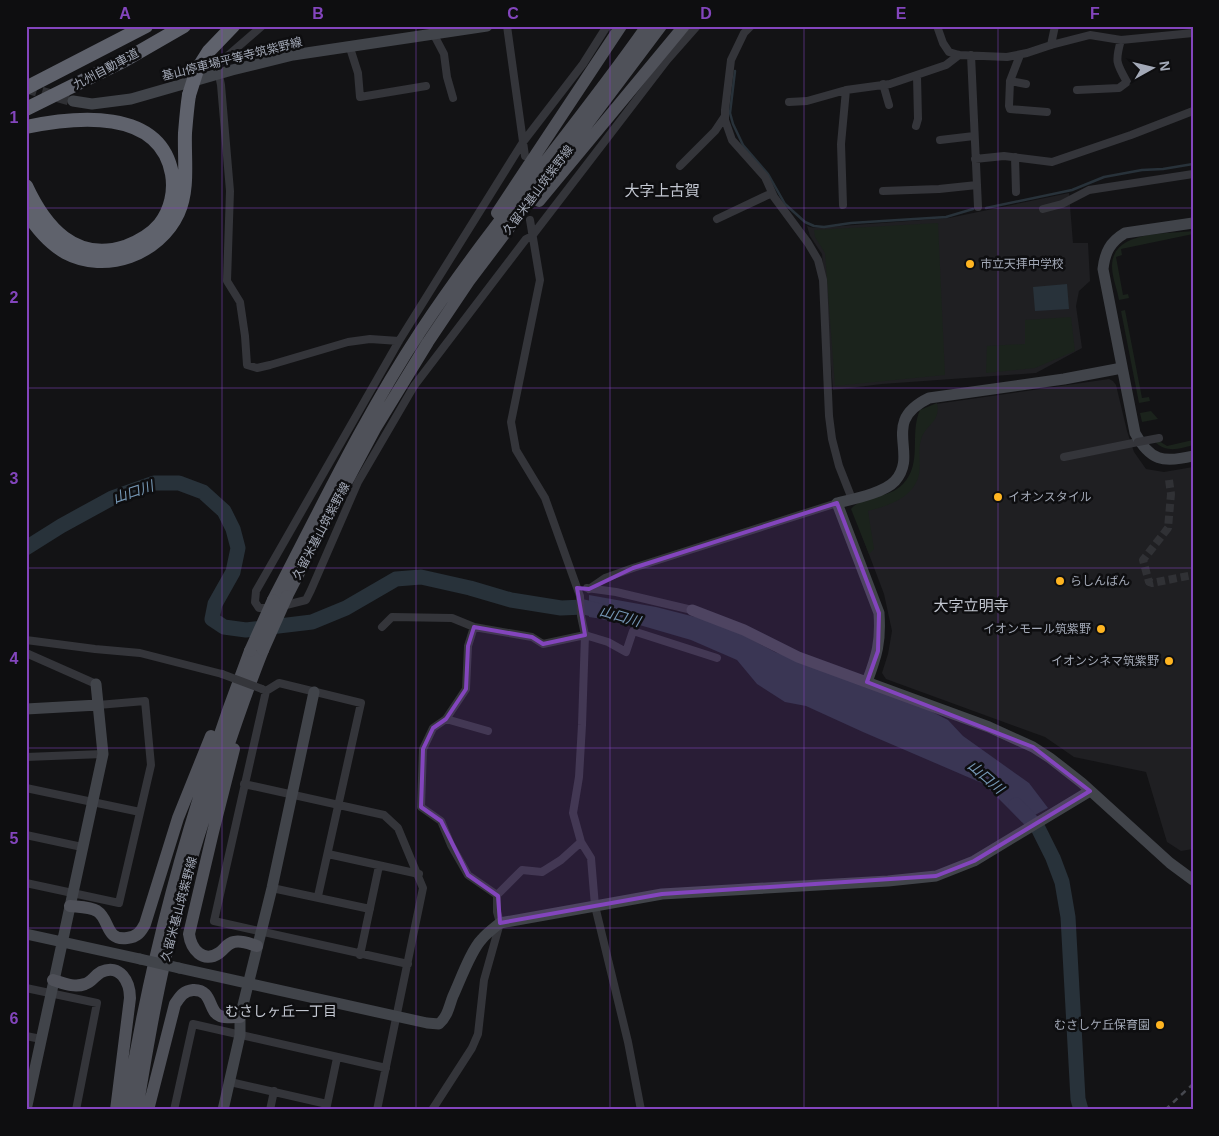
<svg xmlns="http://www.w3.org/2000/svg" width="1219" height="1136" viewBox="0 0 1219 1136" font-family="Arial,'Noto Sans JP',sans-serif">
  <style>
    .built { fill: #1f1f22 }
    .green { fill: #1b231c }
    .water { fill: #28323a }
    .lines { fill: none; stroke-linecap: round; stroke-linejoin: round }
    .stream { stroke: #28323a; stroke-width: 2.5 }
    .river { stroke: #28323a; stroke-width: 15 }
    .street-tunnel { stroke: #303135; stroke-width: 8; stroke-dasharray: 8 4; stroke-linecap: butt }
    .secondary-tunnel { stroke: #303135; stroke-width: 11; stroke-dasharray: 11 5.5; stroke-linecap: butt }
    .street { stroke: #34353a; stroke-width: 8 }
    .secondary { stroke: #41444a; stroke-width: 11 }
    .primary { stroke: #4f5159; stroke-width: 12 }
    .highway { stroke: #5f626c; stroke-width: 14 }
    .rail { stroke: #46484f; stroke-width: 2.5; stroke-dasharray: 6 5; stroke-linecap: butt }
    .street-bridge { stroke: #34353a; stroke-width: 8 }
    .secondary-bridge { stroke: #41444a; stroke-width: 11 }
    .primary-bridge { stroke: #4f5159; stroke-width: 12 }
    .highway-bridge { stroke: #5f626c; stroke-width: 14 }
    .marked { fill: #8345bd; fill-opacity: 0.2; stroke: #8345bd; stroke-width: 4; stroke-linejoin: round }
    .grid { fill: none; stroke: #8345bd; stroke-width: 1; stroke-opacity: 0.55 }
    .poi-dot { fill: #ffb521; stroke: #0e0e10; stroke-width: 2 }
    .labels { text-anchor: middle; stroke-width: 5; stroke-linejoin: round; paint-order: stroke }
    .street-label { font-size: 12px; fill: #a3a9b7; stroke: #0e0e10 }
    .poi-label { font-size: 12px; fill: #a3a9b7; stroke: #0e0e10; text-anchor: start }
    .water-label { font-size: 14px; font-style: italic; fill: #7698b6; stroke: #0e0e10 }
    .neighbourhood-label { font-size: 14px; fill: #c4c8d2; stroke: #0e0e10 }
    .quarter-label { font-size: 15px; fill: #c4c8d2; stroke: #0e0e10 }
    .neatline { fill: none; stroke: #8345bd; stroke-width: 2 }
    .grid-label { font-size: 16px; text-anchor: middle; font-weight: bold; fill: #8345bd }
  </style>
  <rect width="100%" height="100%" fill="#131315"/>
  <!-- built -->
  <path class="built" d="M1069 193 1073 243H1088L1090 281 1079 291 1076 306 1082 348 1036 373 882 384 833 390 822 254 810 236 807 226 814 228 949 218Z
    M1109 379 1113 381 1116 385 1127 431 1134 452 1146 469 1164 472 1193 467V849L1181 851 1167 842 1146 772 1074 757 1045 737 886 679 882 673 888 654 892 631 884 594 853 512 891 495 903 487 915 466 916 440 936 404Z"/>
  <!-- green -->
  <path class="green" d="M938 223 945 375 835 386 825 253 815 237 814 230Z
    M1193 231V234L1121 249 1122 255 1116 257 1123 295 1128 294 1129 298 1119 300C1117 289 1112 277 1112 266 1112 230 1168 234 1193 231Z
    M1125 310 1142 398 1149 397 1150 401 1139 403 1121 311Z
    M1071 317 1075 351 1035 368 986 373 987 346 1025 344V320Z
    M937 403C941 423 925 424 921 440 917 452 922 466 918 478 911 499 887 506 868 511L874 549 869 554 851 509C863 495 889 499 903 484 923 463 909 434 920 410Z
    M1151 411 1158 419 1142 422 1140 413Z
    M1193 440V445C1180 449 1166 453 1155 442L1159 441 1167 446Z"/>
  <!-- water -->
  <path class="water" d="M1067 284 1069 309 1035 311 1033 287Z
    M589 595 656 607 707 620 745 636 775 652 917 704 948 720 963 736 1029 783 1048 808 1022 822 984 784 863 732 806 706 785 702 757 684 737 660 691 640 636 624 589 617Z"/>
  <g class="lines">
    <!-- stream -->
    <path class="stream" d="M735 71 730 113 733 124 743 145 768 174 785 204 805 222 814 226 824 227 851 223 946 217 973 209
      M986 208 1072 190 1104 177 1142 170 1163 169 1193 164"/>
    <!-- river -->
    <path class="river" d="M26 548 61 526 112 498 154 483H179L203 492 224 511 233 529 238 548 233 572 215 604 212 619 224 627 246 630 312 622 346 608 396 579 421 577 470 588 511 600 561 608 584 607 608 613
      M1016 805 1038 828 1053 858 1062 882 1068 917 1078 1099 1081 1110"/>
    <!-- street-tunnel -->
    <path class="street-tunnel" d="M1169 480 1171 494 1168 528 1143 560 1149 582 1152 583 1193 575"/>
    <!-- secondary-tunnel -->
    <path class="secondary-tunnel" d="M26 88 73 101"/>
    <!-- street -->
    <path class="street" d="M262 26 217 65 221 85 230 191 227 281 240 302 245 336 247 365 257 368 270 365 348 342 370 339 399 341
      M507 26 525 156
      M751 26 744 33 731 60 725 110V120L732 140 765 177 774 197 808 243 818 260 823 280 829 416 832 439 839 466 852 499
      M937 26 943 43 949 52 959 55 1007 57 1027 53 1051 45 1090 35 1121 40 1193 33
      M434 35 444 54 447 77 453 98
      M1051 45 1055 26
      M350 48 358 73 360 97 426 86
      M971 55 978 207
      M1020 55 1010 81 1026 84
      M1010 81 1009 106 1010 109 1047 112
      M883 84 889 105
      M1077 90 1119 88 1127 82C1116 63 1115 61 1121 40
      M789 102 807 101 846 90 890 84 946 65 959 55
      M916 126 918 119 917 76
      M940 140 974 136
      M1015 157 1016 192
      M975 159 1004 156 1052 162 1131 135 1193 111
      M680 166 715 131 725 116
      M883 191 939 189 977 185
      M843 205 841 144 846 90
      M1043 209 1062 204 1089 190 1193 174
      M717 219 772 193
      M530 220 540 280 511 422 516 450 545 498 580 596 581 616 585 635 582 725 579 777 573 813 581 842 591 858 595 906 628 1042 641 1110
      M1064 457 1138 442
      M587 588 616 592 692 610
      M589 589 605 578 633 568 837 503
      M282 606 306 600 311 590 358 482 414 386 526 239 532 236 667 60 697 26
      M270 608H259L255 602 256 591 399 341 523 142 583 64 607 26
      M382 627 392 617 452 618 474 627 532 637 543 644 585 635 608 642 626 652 633 631 717 658
      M474 627 468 646 466 689 446 719 433 728 423 749 421 807 441 821 451 845 468 875 497 895
      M26 640 95 649 140 653 222 674
      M26 653 96 684
      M262 689 266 691 279 683 361 703 318 896
      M266 691 214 921 408 964
      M446 719 488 731
      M26 757 103 754
      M244 784 384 815 398 828 423 888 377 1110
      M26 788 140 812
      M26 835 82 847
      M328 854 419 874
      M26 883 119 903 151 765 145 701 98 705
      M272 888 370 909
      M360 955 379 866
      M26 988 97 1003 76 1110
      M26 1036 41 1039
      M230 1082 327 1104
      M174 1110 193 1024 386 1068
      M270 1110 274 1091
      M326 1110 337 1058
      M432 1110 472 1048 478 1034 484 980 500 923 497 912V895L522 870 542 872 561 860 581 842"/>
    <!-- secondary -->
    <path class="secondary" d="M73 101 92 104 131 99 232 70 293 55 487 26
      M1193 223 1125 233C1110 242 1105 252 1103 269L1135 433C1150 461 1163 463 1193 456
      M692 610 744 630 798 657 989 727 1033 747 1050 758 1082 783 1170 863 1193 880
      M867 682C877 655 881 642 879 613L837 503C853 499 884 493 895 481 920 453 879 422 929 398L1064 379 1122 368
      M26 709 98 705
      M26 934 140 959
      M179 968 427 1023 439 1024C448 1016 449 1006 453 996 460 981 471 950 482 939 487 933 494 928 500 923L662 894 888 881 936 876 974 861 1090 791
      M26 1110 103 754 96 684
      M223 1110 240 1035V1017L272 888 314 692"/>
    <!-- primary -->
    <path class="primary" d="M539 201 684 26
      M497 213 621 26
      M287 596 321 530 376 427 428 342 469 281 661 26
      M273 600C320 510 364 417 420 332 490 226 574 130 647 26
      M234 749 213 832 189 934C191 949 203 964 219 953 225 949 227 943 234 942 242 940 250 944 257 946
      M70 906C78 907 90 907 97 911 110 919 105 941 127 938 137 937 141 932 145 924L178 818 211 736
      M53 980C63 983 74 988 85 984 92 982 94 976 101 972 120 963 130 982 130 998L116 1110
      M126 1110C150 953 193 800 250 651
      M137 1110C144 1067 151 1025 160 983 174 916 193 850 215 786 230 740 245 695 263 650
      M148 1110 175 1004C180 997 183 991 193 990 213 989 208 1012 220 1016 226 1018 235 1017 240 1017"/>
    <!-- highway -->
    <path class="highway" d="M197 70 209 51 233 26
      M26 88 146 26
      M26 109 125 60 184 26
      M26 127C74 117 160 107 172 174 175 191 171 210 160 224 151 235 138 242 125 247 75 263 45 227 26 186
      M26 211C36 227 48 242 65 252 106 274 159 254 178 213 189 189 184 159 185 133 186 121 187 108 189 95"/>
    <!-- rail -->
    <path class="rail" d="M1165 1110 1193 1084"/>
    <!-- street-bridge -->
    <path class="street-bridge" d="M1138 442 1159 438
      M222 674 262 689"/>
    <!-- secondary-bridge -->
    <path class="secondary-bridge" d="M140 959 179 968"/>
    <!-- primary-bridge -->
    <path class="primary-bridge" d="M263 650 287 596
      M250 651 273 600"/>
    <!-- highway-bridge -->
    <path class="highway-bridge" d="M189 95 197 70"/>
  </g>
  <!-- marked area -->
  <path class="marked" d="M837 503 879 613 878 651 867 682 1033 747 1090 791 974 861 936 876 662 894 500 923 498 896 468 875 441 821 421 807 423 749 433 728 446 719 466 689 468 646 474 627 532 637 543 644 585 635 577 588 589 589 633 568Z"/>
  <!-- grid -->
  <path class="grid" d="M222 26V1110M416 26V1110M610 26V1110M804 26V1110M998 26V1110M26 208H1193M26 388H1193M26 568H1193M26 748H1193M26 928H1193"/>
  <!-- markers -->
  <g class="poi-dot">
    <circle cx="970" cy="264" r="5"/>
    <circle cx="998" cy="497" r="5"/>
    <circle cx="1060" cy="581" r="5"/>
    <circle cx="1101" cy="629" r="5"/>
    <circle cx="1169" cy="661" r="5"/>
    <circle cx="1160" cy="1025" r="5"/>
  </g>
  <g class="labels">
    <!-- street labels -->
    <g class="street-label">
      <text transform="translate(232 59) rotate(-14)" y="4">基山停車場平等寺筑紫野線</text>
      <text transform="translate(106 69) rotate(-28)" y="4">九州自動車道</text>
      <text transform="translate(538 190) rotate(-53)" y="4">久留米基山筑紫野線</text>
      <text transform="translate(321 531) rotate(-62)" y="4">久留米基山筑紫野線</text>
      <text transform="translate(179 909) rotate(-75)" y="4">久留米基山筑紫野線</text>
    </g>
    <!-- poi labels -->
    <g class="poi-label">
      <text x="980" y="268">市立天拝中学校</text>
      <text x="1008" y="501">イオンスタイル</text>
      <text x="1070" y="585">らしんばん</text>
      <text x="1091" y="633" text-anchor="end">イオンモール筑紫野</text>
      <text x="1159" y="665" text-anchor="end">イオンシネマ筑紫野</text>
      <text x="1150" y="1029" text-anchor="end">むさしケ丘保育園</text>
    </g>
    <!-- water labels -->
    <g class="water-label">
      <text transform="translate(133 492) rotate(-19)" y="5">山口川</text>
      <text transform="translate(620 616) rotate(16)" y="5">山口川</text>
      <text transform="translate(986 777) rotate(41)" y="5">山口川</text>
    </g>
    <!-- neighbourhood labels -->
    <g class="neighbourhood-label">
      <text x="281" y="1016">むさしヶ丘一丁目</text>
    </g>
    <!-- quarter labels -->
    <g class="quarter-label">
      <text x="662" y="196">大字上古賀</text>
      <text x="971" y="611">大字立明寺</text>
    </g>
  </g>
  <!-- border -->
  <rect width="1219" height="1136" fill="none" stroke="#0e0e10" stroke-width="55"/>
  <!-- north arrow -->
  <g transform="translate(1152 68) rotate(82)" stroke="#0e0e10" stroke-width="4" paint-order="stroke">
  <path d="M0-4L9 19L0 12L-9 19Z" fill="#a3a9b7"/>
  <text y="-8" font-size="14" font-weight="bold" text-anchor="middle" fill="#a3a9b7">N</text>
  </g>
  <rect x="28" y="28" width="1164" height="1080" class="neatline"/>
  <g class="grid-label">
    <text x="125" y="19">A</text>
    <text x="318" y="19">B</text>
    <text x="513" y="19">C</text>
    <text x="706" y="19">D</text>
    <text x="901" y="19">E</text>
    <text x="1095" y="19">F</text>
    <text x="14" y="123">1</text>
    <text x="14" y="303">2</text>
    <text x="14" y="484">3</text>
    <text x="14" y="664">4</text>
    <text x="14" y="844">5</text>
    <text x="14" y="1024">6</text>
  </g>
</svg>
